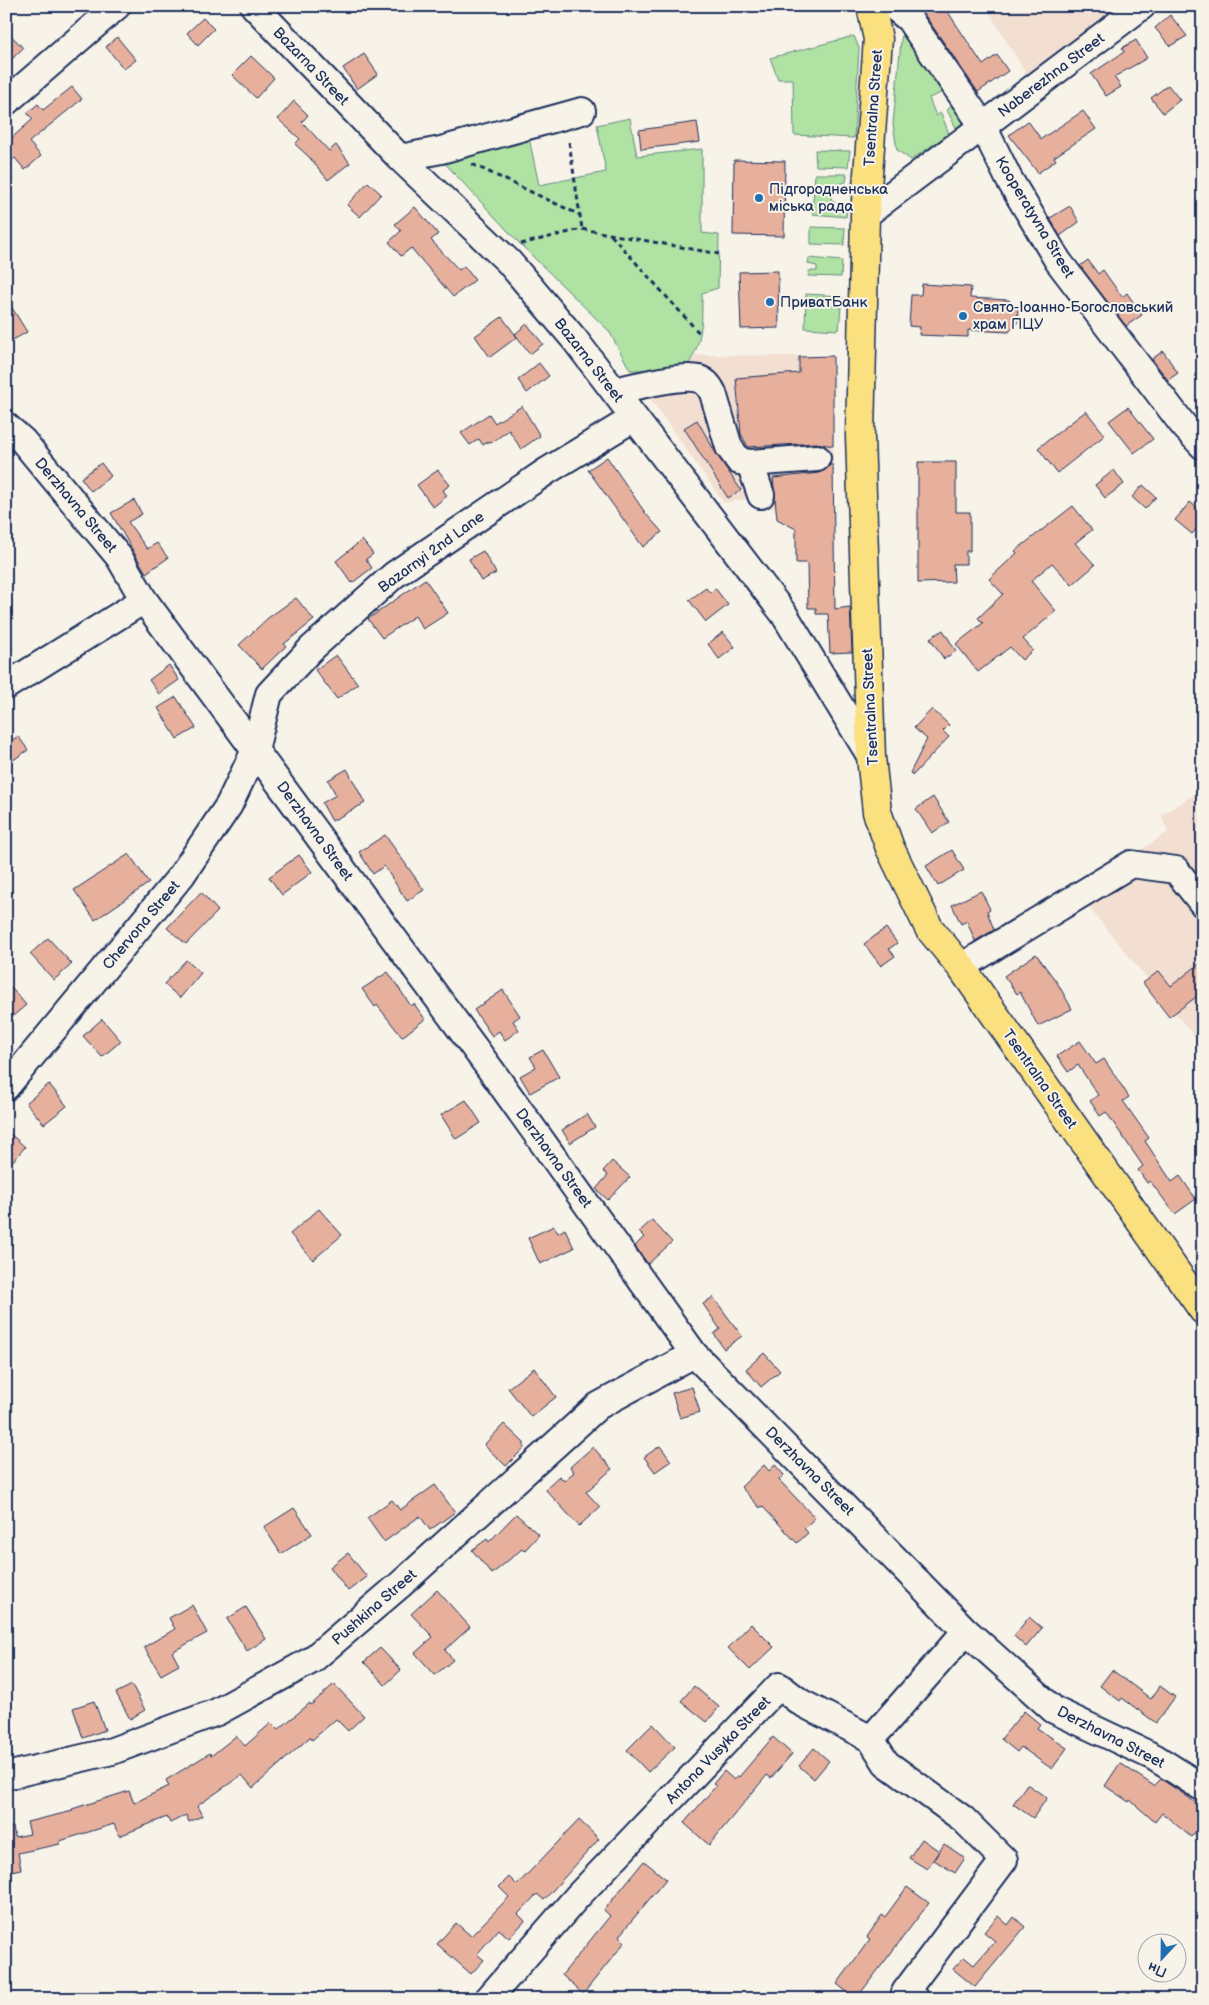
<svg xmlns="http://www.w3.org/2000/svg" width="1209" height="2005" viewBox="0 0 1209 2005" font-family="'Balsamiq Sans',sans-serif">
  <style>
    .built { fill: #f2dfd2 }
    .green { fill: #afe2a3; stroke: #658880 }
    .building { fill: #e7b09d; stroke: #1b2f5e }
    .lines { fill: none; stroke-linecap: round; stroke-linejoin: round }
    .minor-casing { stroke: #1b2f5e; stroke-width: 30 }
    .major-casing { stroke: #1b2f5e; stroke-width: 31 }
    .path { stroke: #1b2f5e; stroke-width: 3; stroke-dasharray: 5 4; stroke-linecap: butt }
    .minor { stroke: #f7f3e8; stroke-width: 26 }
    .major { stroke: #fbe080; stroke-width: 28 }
    .poi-dot { fill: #1f6fb2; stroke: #f7f3e8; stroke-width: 2 }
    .labels { text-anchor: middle; stroke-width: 4; stroke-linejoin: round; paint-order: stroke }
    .street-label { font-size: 15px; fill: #1b2f5e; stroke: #f7f3e8 }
    .poi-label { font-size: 15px; fill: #1b2f5e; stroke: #f7f3e8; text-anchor: start }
  </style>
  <rect width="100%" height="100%" fill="#f7f3e8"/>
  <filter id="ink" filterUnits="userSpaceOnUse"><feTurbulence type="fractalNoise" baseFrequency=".02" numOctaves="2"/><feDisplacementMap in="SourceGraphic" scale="10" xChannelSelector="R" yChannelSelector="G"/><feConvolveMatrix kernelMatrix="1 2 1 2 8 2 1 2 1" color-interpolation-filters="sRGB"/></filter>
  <g filter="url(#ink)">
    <!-- built -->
    <path class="built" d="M985 6H1120L1030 80Z
      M695 355 833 356V465L774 478 776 508H758L753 498 724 503 630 370H685Z
      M1203 789V1047L1077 893 1168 832 1161 815Z"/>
    <!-- green -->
    <path class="green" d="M902 31 970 117 956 128 947 110 952 106 944 92 929 98 936 116 941 113 949 134 911 160 897 150 893 124Z
      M854 36 859 48 854 138 794 135 793 79H778L770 58Z
      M630 118 637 156 702 149V233L719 235 718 288 702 293C702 324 703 343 685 370H630L609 331 520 244 439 157 529 138 539 185 606 172 597 125Z
      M815 150 850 151 848 167 816 166Z
      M815 174H847L846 182C836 184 832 188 831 199L839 207 847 209 846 217 812 214Z
      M811 227 845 228 844 245 811 244Z
      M809 258 842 261 841 277 808 276 809 271H817V266L808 264Z
      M806 294 842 296 839 330 805 328Z"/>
    <!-- building -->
    <path class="building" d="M936 6H944L983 65 997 55 1008 71 978 92 924 14Z
      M1170 15 1187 36 1170 46 1155 28Z
      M203 18 214 29 198 45 187 33Z
      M6 30 23 48 6 65Z
      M117 37 136 60 124 69 106 47Z
      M1136 40 1147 58 1114 77 1121 87 1106 96 1091 74 1124 52 1122 48Z
      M364 54 378 74 357 89 343 68Z
      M251 56 274 78 256 98 232 75Z
      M1168 85 1180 100 1163 113 1151 98Z
      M72 87 82 99 29 142 41 156 25 170 15 158 6 165V143L33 119 27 113 38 104 43 110Z
      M294 101 308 115 302 122 329 151 336 145 350 163 328 180 309 157 295 144 300 139 278 119Z
      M1083 111 1096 129 1054 157 1056 160 1038 173 1009 135 1028 121 1041 139Z
      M697 122 700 142 641 149 639 130Z
      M734 160 785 161 784 236 733 235Z
      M368 182 381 194 360 217 347 205Z
      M1070 206 1079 222 1060 236 1050 218Z
      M415 207 438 234 431 240 459 270 464 266 475 280 453 297 411 248 401 256 389 242 401 231 395 224Z
      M1088 260 1098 274 1103 270 1122 297 1127 293 1142 315 1126 326 1080 266Z
      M778 271 779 328 741 329 739 272Z
      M922 284 971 287 970 298 1009 300 1018 310 1017 323 1009 332 968 330V337L919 335 920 327 909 326 911 295H921Z
      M6 298 27 332 6 344Z
      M502 317 517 337 490 357 475 336Z
      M527 324 543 344 530 354 515 334Z
      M1163 351 1178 373 1168 380 1152 359Z
      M833 356V446L816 443 748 447 741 434 736 378 799 373V357Z
      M539 363 549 376 527 393 518 380Z
      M522 406 540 436 521 449 509 430 491 443 488 442 483 445 479 439 470 445 461 433 489 414 495 423Z
      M1128 407 1153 439 1134 453 1109 421Z
      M1086 411 1105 435 1057 473 1038 448Z
      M697 420 717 455 741 490 728 498 684 428Z
      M607 457 646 514 662 532 643 547 588 470Z
      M918 462H956V512H970V551H966V564H953L954 582 918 583Z
      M101 463 111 476 91 491 81 478Z
      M830 465H833L835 609 850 607 852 652 830 653 828 614H816V608H808L807 563H796V529L777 519 773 478 819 473Z
      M438 470 450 485 443 490 447 496 433 507 417 485Z
      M1114 470 1124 484 1105 498 1095 485Z
      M1143 485 1156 497 1145 509 1132 497Z
      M134 500 142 514 128 522 147 549 157 543 168 558 146 573 111 513Z
      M1190 502 1203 513V521L1192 534 1175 520Z
      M1073 506 1092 530 1075 543 1095 565 1072 585 1052 563 1031 581 1056 611 1023 639 1033 650 1022 660 1010 647 978 672 956 644 983 623 978 618 1003 594 989 579 1017 553 1015 551Z
      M362 540 373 554 366 559 372 568 352 583 336 561Z
      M483 551 496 573 481 581 469 559Z
      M425 579 448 613 423 629 415 616 382 638 368 619Z
      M706 588 710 593 715 588 728 605 706 622 689 600Z
      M296 598 314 620 284 644 286 646 262 669 239 645 268 618Z
      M943 630 956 651 944 659 930 638Z
      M723 632 735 647 719 659 708 644Z
      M336 655 358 684 337 699 315 670Z
      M169 665 179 680 159 694 149 680Z
      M176 697 196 728 177 739 158 708Z
      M932 709 949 725 943 731 949 737 913 775 910 773 927 739 914 728Z
      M18 736 28 750 6 765V745Z
      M347 769 365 803 332 821 322 803 336 795 328 780Z
      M933 797 949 822 932 833 916 809Z
      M385 835 424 890 407 901 384 866 373 874 359 852Z
      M952 850 964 870 938 886 926 866Z
      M129 854 149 883 95 920 74 890Z
      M299 855 312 872 282 895 269 877Z
      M981 891 990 909 987 911 994 930 975 941 967 921 961 924 952 905Z
      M201 892 218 911 186 944 167 928Z
      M886 928 897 943 889 949 895 956 881 966 864 944Z
      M48 938 72 964 54 980 30 954Z
      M1036 954 1058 984 1072 1009 1038 1026 1020 992 1017 994 1004 976Z
      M186 960 201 973 180 998 164 984Z
      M1203 961V992L1169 1017 1143 983 1159 971 1171 986Z
      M388 972 411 1006 414 1004 425 1019 402 1037 377 1005 375 1007 362 989Z
      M6 982 26 1005 6 1022Z
      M503 990 520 1016 513 1021 519 1030 505 1040 499 1031 492 1036 474 1010Z
      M102 1019 121 1041 102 1057 83 1036Z
      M1080 1041 1096 1064 1104 1059 1129 1097 1123 1101 1149 1138 1145 1141 1172 1182 1180 1176 1196 1199 1175 1214 1150 1181 1147 1183 1138 1170 1143 1166 1106 1112 1100 1116 1090 1101 1098 1095 1078 1065 1068 1072 1057 1056Z
      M543 1050 559 1077 530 1093 520 1076 536 1067 530 1057Z
      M49 1084 67 1106 44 1124 26 1103Z
      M466 1100 481 1123 456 1139 441 1115Z
      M587 1114 595 1127 570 1143 562 1130Z
      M6 1130 25 1147 6 1169Z
      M612 1161 630 1177 608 1200 596 1189 608 1175 603 1171Z
      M319 1209 342 1235 313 1260 290 1234Z
      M652 1220 672 1242 648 1264 635 1246 644 1237 639 1232Z
      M554 1226 558 1233 565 1229 574 1248 540 1264 528 1238Z
      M713 1297 742 1336 724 1349 714 1334 720 1329 703 1304Z
      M764 1353 780 1371 761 1387 746 1369Z
      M534 1368 556 1397 531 1417 508 1388Z
      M692 1387 700 1412 680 1418 672 1393Z
      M504 1424 524 1443V1448L506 1466 484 1445Z
      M660 1446 671 1461 655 1472 644 1457Z
      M593 1447 612 1469 586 1492 600 1507 579 1526 545 1489 559 1476 564 1481 574 1472 570 1467Z
      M764 1465 769 1471 775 1465 784 1475 779 1480 815 1518 804 1528 808 1533 797 1543 762 1506 760 1508 741 1487Z
      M435 1485 455 1512 430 1530 420 1516 384 1542 367 1518 392 1500 400 1510Z
      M294 1508 312 1534 281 1554 264 1527Z
      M516 1514 539 1535 524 1551 522 1549 492 1574 472 1550 487 1539 489 1542Z
      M348 1553 367 1577 348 1591 330 1567Z
      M437 1590 470 1627 445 1650 453 1660 435 1675 415 1653 433 1637 411 1614Z
      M192 1605 207 1633 172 1652 179 1665 161 1675 144 1647 175 1629 169 1618Z
      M246 1607 266 1639 247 1651 227 1619Z
      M1029 1617 1042 1628 1026 1647 1014 1636Z
      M751 1624 774 1647 750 1670 728 1648Z
      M380 1648 401 1670 385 1685 364 1662Z
      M1112 1670 1151 1699 1160 1686 1175 1697 1156 1723 1122 1698 1120 1701 1100 1686Z
      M334 1684 364 1716 348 1731 336 1719 312 1740 310 1737 253 1788 242 1775 197 1806 202 1816 189 1822 186 1815 170 1823 167 1817 119 1836 114 1824 60 1841V1844L18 1853 21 1869 6 1872V1828L13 1827 15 1837 30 1834 27 1822 73 1811 72 1809 129 1791 134 1803 169 1786 166 1780 210 1753 211 1756 236 1736 245 1746 271 1723 278 1730 310 1703 311 1705Z
      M132 1685 145 1710 130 1719 116 1693Z
      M694 1686 719 1707 707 1722 681 1701Z
      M94 1701 105 1730 83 1738 73 1708Z
      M1024 1711 1040 1724 1037 1728 1067 1748 1052 1769 1021 1747 1017 1752 1001 1739Z
      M653 1724 675 1747 648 1772 627 1750Z
      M773 1737 792 1754 771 1778 767 1775 709 1845 684 1823 716 1786 713 1784 724 1771 734 1780 737 1775 739 1777Z
      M814 1748 829 1761 814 1779 799 1766Z
      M1120 1763 1154 1786 1161 1779 1188 1797 1203 1809V1823L1191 1837 1162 1813 1155 1822 1130 1800 1129 1802 1105 1786Z
      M1027 1784 1047 1798 1033 1818 1013 1804Z
      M579 1820 599 1839 544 1900 537 1894 518 1914 525 1921 509 1938 499 1929 477 1954 484 1960 471 1974 437 1944 456 1923 471 1936 509 1897 499 1887 509 1877 517 1885Z
      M922 1839 939 1851 927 1869 909 1858Z
      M944 1844 965 1858 955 1873 934 1860Z
      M644 1861 666 1879 619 1936 625 1942 583 1994 562 1975 610 1916 604 1910Z
      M907 1887 929 1903 856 1999 837 1984 870 1939 867 1937 882 1915 885 1917Z
      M998 1916 1008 1925 1014 1917 1025 1927 975 1987 953 1969 964 1957 974 1965 995 1941 984 1932Z"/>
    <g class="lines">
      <defs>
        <path id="minor" d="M254 6 400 158 509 262 575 340 784 614 871 757
          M893 6 909 19 983 126 1009 179 1058 261 1184 426 1203 446
          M6 102 117 6
          M400 158 441 150 582 111
          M865 215 1142 6
          M614 391C632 387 682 374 699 379 706 381 710 387 713 393L729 447 739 461 750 463 817 458
          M6 426 23 441 119 557 144 600 493 1073 694 1354 966 1631 1054 1710 1154 1757 1203 1788
          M750 463 761 495
          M6 686 144 600
          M961 967 1131 864 1176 870 1203 904
          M6 1087 181 876 229 805 255 750 269 694 311 649 394 575 547 471 634 418
          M871 1739 886 1763 963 1819 1004 1860 905 1992 915 1999
          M6 1776 112 1751 217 1712 312 1660 401 1584 598 1406 694 1354
          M488 1999 577 1897 779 1686 800 1702 871 1739 966 1631"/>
        <path id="major" d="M871 6 878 39 865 215 860 436 871 757 877 812 890 848 929 928 961 967 1203 1310"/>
      </defs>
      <!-- minor casing -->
      <use href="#minor" class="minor-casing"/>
      <!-- major casing -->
      <use href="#major" class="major-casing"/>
      <!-- path -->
      <path class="path" d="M569 142 582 229
        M472 164 580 215
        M611 235 701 335
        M521 244 582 229 719 254"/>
      <!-- minor -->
      <use href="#minor" class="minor"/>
      <!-- major -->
      <use href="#major" class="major"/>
    </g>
  </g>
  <!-- markers -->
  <g class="poi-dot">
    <circle cx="759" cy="198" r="5"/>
    <circle cx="770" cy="302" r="5"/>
    <circle cx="963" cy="316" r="5"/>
  </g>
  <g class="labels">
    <!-- street labels -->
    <g class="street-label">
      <text transform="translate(311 66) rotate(46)" y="5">Bazarna Street</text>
      <text transform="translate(1051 75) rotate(-37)" y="5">Naberezhna Street</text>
      <text transform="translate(873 108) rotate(-86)" y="5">Tsentralna Street</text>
      <text transform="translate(1035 217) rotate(59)" y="5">Kooperatyvna Street</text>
      <text transform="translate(589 360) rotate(52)" y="5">Bazarna Street</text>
      <text transform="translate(76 505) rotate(50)" y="5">Derzhavna Street</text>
      <text transform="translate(431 552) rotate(-36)" y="5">Bazarnyi 2nd Lane</text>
      <text transform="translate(870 707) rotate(-93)" y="5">Tsentralna Street</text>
      <text transform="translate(315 831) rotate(54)" y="5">Derzhavna Street</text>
      <text transform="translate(141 925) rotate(-50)" y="5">Chervona Street</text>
      <text transform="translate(1040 1079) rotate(55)" y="5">Tsentralna Street</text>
      <text transform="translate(554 1158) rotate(54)" y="5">Derzhavna Street</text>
      <text transform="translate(810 1471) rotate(45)" y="5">Derzhavna Street</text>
      <text transform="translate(374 1607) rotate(-41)" y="5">Pushkina Street</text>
      <text transform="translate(1111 1737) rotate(27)" y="5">Derzhavna Street</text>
      <text transform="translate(718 1750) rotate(-46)" y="5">Antona Vusyka Street</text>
    </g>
    <!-- poi labels -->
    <g class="poi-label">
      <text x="769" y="194">Підгородненська<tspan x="769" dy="17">міська рада</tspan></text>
      <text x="780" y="307">ПриватБанк</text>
      <text x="973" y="312">Свято-Іоанно-Богословський<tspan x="973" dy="17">храм ПЦУ</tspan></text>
    </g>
  </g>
  <!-- margin -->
  <rect width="1209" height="2005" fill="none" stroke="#f7f3e8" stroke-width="25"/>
  <rect x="12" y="12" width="1184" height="1980" fill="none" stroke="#1b2f5e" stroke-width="2" filter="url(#ink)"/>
  <!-- north arrow -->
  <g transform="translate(1162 1958) rotate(202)"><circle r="24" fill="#f7f3e8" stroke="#9fa5b1"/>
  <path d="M0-4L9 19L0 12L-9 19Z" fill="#1f6fb2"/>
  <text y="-8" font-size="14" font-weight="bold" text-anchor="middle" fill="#1b2f5e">Пн</text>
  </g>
</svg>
